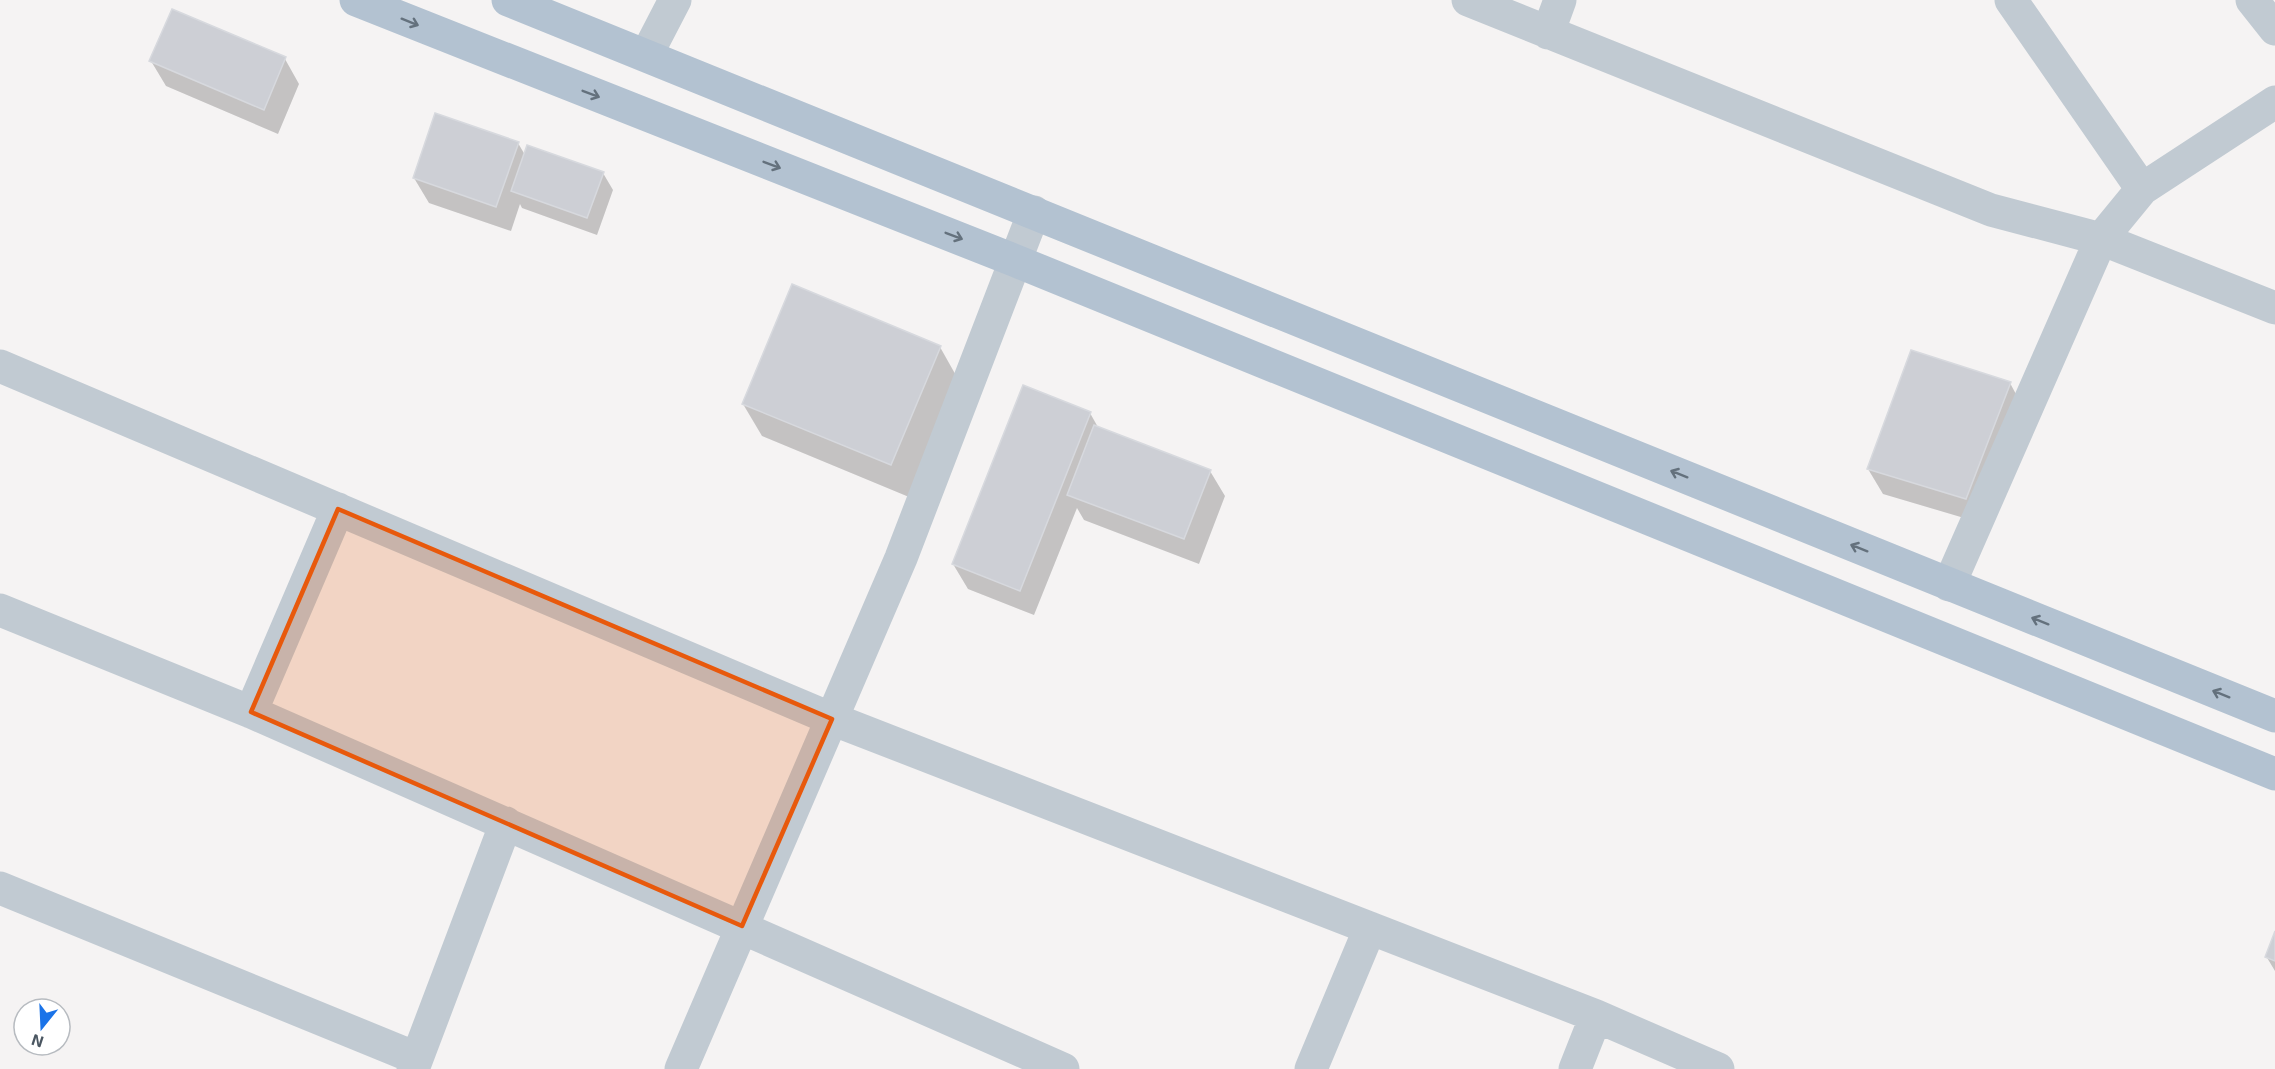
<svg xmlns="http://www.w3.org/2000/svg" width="2275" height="1069" viewBox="0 0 2275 1069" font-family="'Exo 2',sans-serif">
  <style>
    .shadow { fill: #0003 }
    .building { fill: #cdcfd5; stroke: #d7d9de; stroke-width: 1.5 }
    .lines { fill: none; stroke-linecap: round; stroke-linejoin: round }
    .minor { stroke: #c1cad2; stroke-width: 33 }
    .major { stroke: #b3c2d1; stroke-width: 33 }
    .oneway { stroke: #64717d }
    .marked { fill: #e8590c; fill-opacity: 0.2; stroke: #e8590c; stroke-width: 4.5; stroke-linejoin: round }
  </style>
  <rect width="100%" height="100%" fill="#f5f3f3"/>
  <!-- shadow -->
  <path class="shadow" d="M285 59 299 84 278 134 166 86 151 61Z
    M518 143 525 155 603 173 613 190 597 235 522 208 520 204 511 231 429 203 414 178Z
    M940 347 958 379 909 497 762 436 743 404Z
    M2010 383 2024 409 1981 523 1883 494 1868 469Z
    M1090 413 1099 429 1210 471 1225 496 1199 564 1084 520 1077 508 1034 615 968 589 953 564Z
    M2275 935V971L2266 956Z"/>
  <!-- building -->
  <path class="building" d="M172 9 286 57 264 110 149 61Z
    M435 113 519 142 496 207 413 178Z
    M527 145 604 172 587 218 511 191Z
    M792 284 941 346 891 465 742 404Z
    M1911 350 2011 382 1966 499 1867 469Z
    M1023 385 1091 412 1020 591 952 564Z
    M1094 425 1211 470 1184 539 1067 495Z
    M2275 931V961L2265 957Z"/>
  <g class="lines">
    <!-- minor -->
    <path class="minor" d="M1468 0 1991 210 2101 239 2142 189 2275 102
      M2011 0 2142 189
      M2252 0 2275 29
      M1548 33 1560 0
      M647 54 675 0
      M0 366 832 719 1596 1016 1718 1069
      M1949 585 2101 239 2275 308
      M0 610 251 712 1063 1069
      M251 712 338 509
      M0 888 416 1058
      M413 1069 506 823
      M681 1069 901 558 1034 212
      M1311 1069 1370 928
      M1575 1069 1596 1016"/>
    <!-- major -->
    <path class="major" d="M356 0 1016 261 2275 774
      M508 0 2275 716"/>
  </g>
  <!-- one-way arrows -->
  <defs><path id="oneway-shaft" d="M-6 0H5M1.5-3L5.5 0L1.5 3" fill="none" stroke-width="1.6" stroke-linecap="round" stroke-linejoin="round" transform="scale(1.5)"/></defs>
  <g class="oneway">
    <use href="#oneway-shaft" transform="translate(410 22) rotate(22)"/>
    <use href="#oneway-shaft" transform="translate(591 94) rotate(21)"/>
    <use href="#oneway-shaft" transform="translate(772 165) rotate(21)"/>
    <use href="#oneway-shaft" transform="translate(954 236) rotate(21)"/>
    <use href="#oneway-shaft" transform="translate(1679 474) rotate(-158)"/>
    <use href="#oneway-shaft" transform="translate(1859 548) rotate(-158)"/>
    <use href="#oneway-shaft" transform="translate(2040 621) rotate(-158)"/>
    <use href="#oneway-shaft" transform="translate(2221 694) rotate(-158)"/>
  </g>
  <!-- marked area -->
  <path class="marked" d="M338 509 832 719 742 926 251 712Z"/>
  <!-- north arrow -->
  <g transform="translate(42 1027) rotate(198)"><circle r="28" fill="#ffffff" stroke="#b7bbc0" stroke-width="1.5"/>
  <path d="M0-4.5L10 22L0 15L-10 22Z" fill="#1a73e8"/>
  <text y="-9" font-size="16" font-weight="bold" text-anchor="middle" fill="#4a5661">N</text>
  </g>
</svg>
